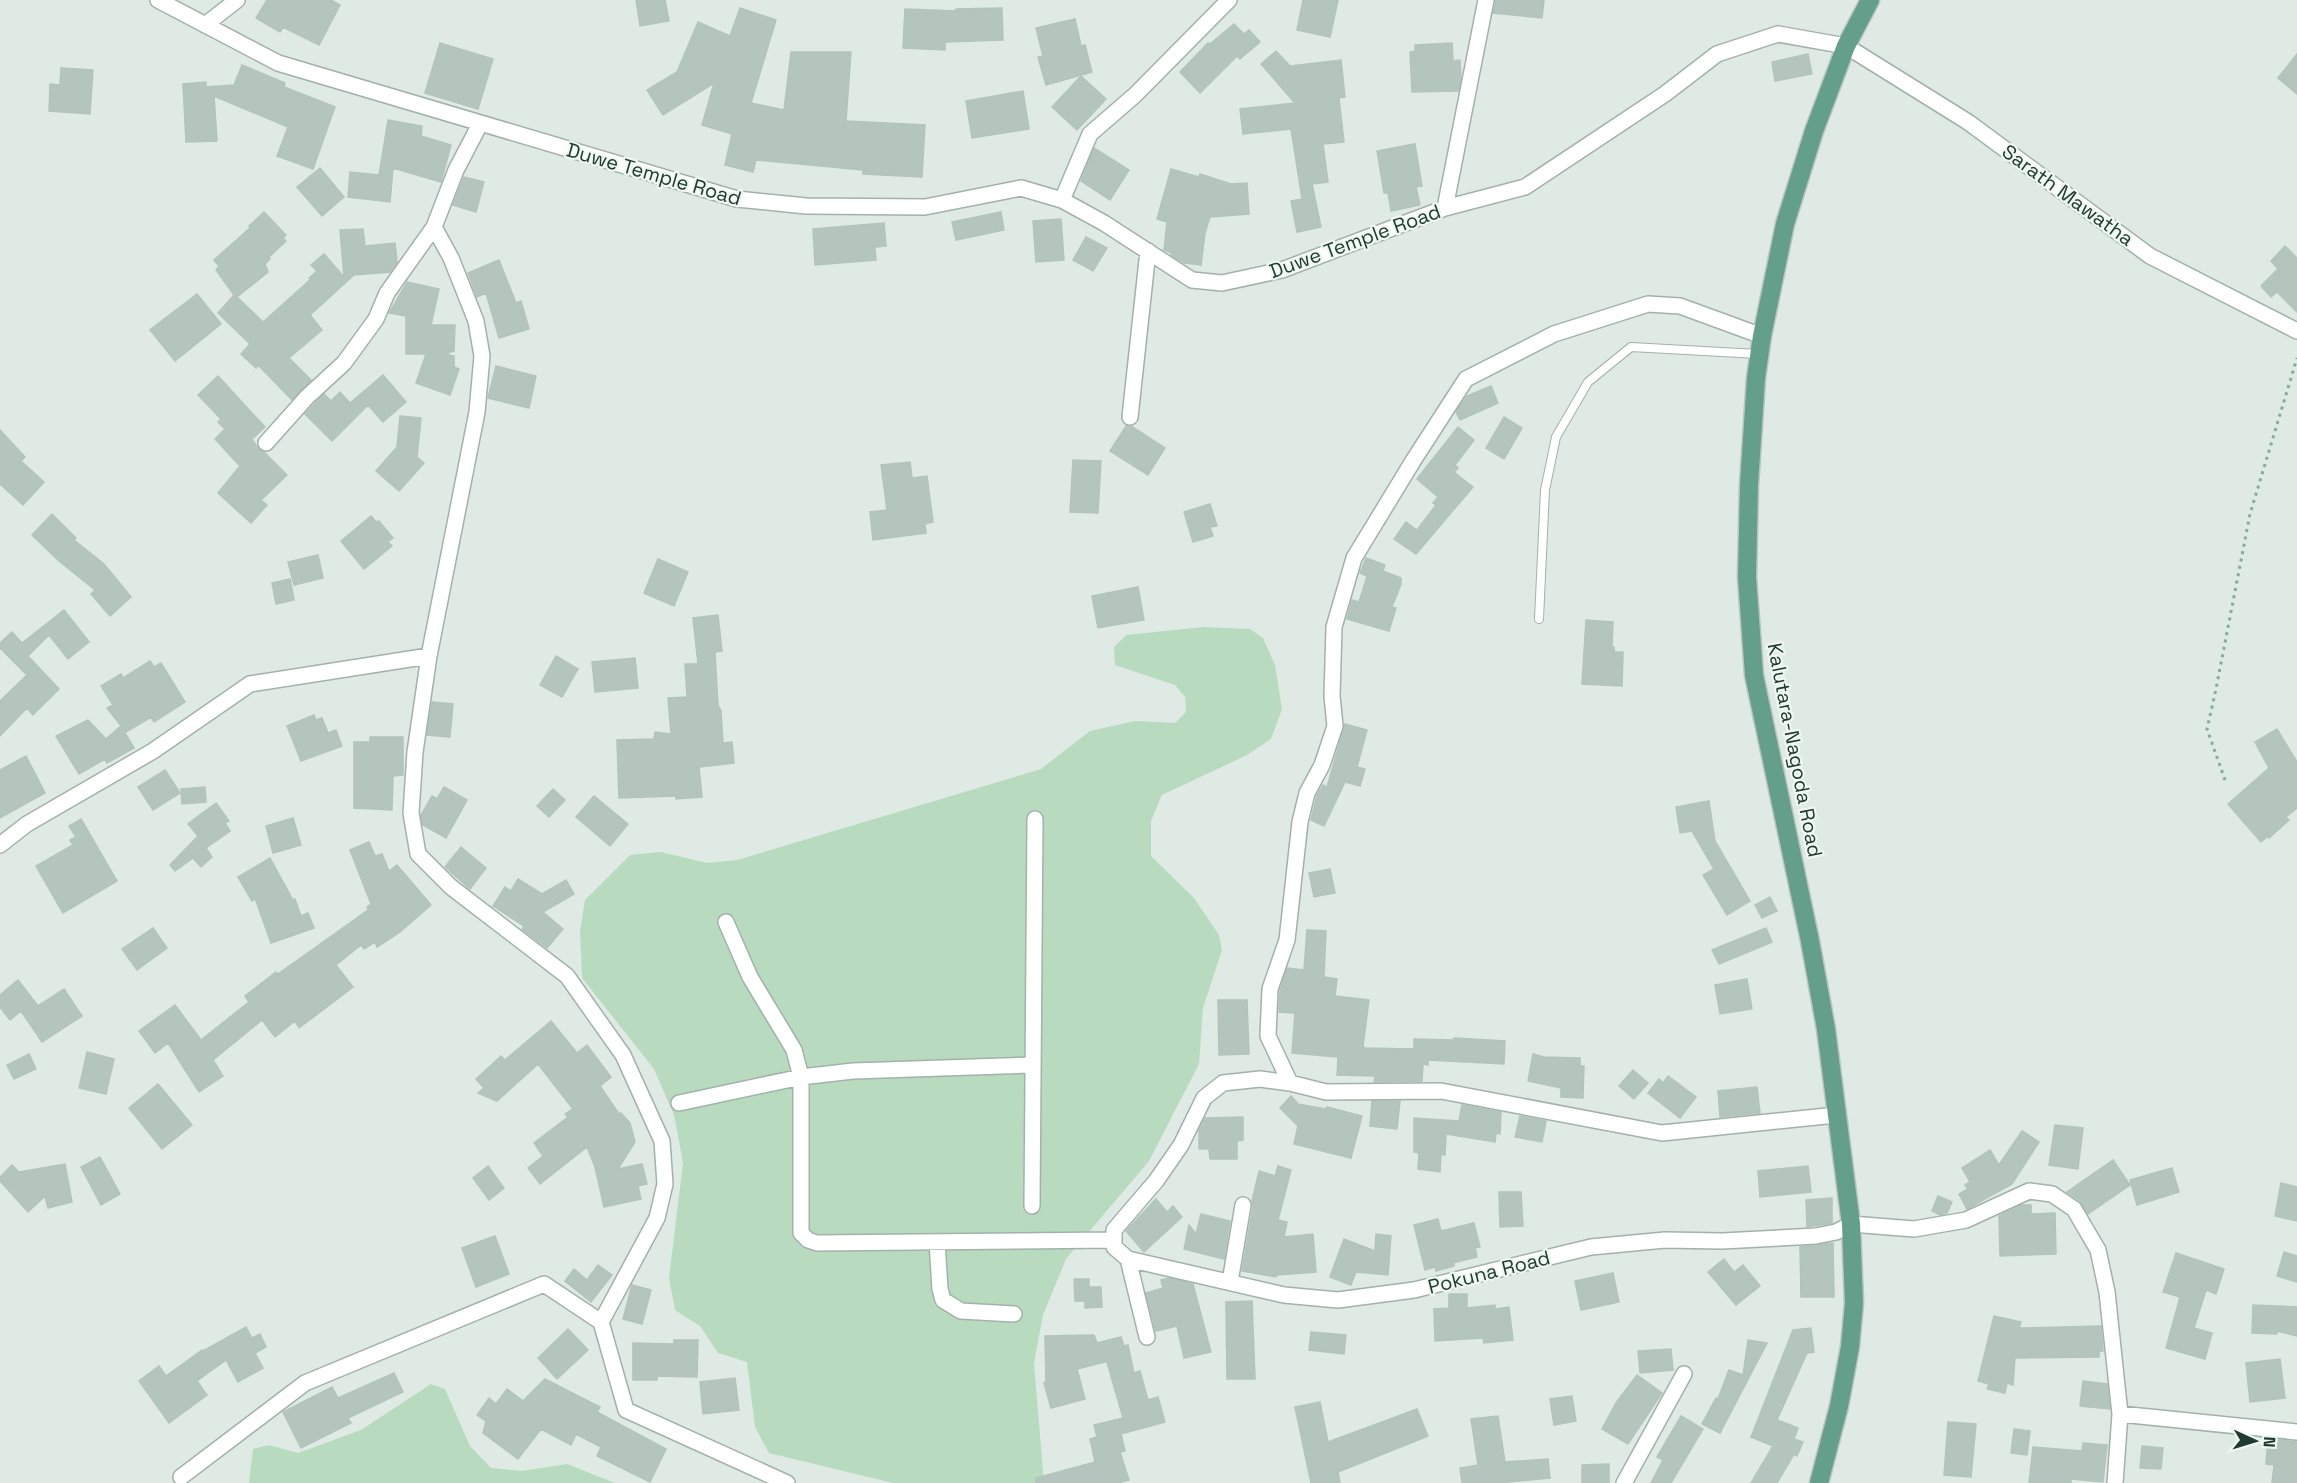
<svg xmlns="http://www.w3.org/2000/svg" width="2297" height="1483" viewBox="0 0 2297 1483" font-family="'Space Grotesk',sans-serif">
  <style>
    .green { fill: #b8dbbf }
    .building { fill: #b4c5bd; stroke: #b2c4bb; stroke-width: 1.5 }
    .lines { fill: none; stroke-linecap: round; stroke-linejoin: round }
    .service-casing { stroke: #a2b2ab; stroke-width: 10 }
    .minor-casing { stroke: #a2b2ab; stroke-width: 18 }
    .primary-casing { stroke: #bcc4c1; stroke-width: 21 }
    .path { stroke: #80ad9c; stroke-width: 3; stroke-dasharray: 3 4.5; stroke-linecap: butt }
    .service { stroke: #fff; stroke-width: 8 }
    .minor { stroke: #fff; stroke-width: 15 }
    .primary { stroke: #649f8b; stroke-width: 18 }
    .labels { text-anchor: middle; stroke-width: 4.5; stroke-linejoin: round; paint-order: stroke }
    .street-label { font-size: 20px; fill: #203a31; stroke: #eff7f2 }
  </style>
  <rect width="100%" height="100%" fill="#dfeae4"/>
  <!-- green -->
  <path class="green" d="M1203 627 1250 629 1263 638 1275 665 1282 709 1271 739 1247 755 1162 795 1151 821V856L1194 898 1219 935 1222 950 1203 1008 1199 1064 1149 1161 1066 1259 1043 1315 1034 1363 1044 1483H893L769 1453 755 1427 747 1362 718 1353 700 1326 675 1310 669 1278 683 1163 674 1115 654 1069 582 978 580 931 585 900 630 855 661 852 707 863 737 860 1041 769 1090 731 1135 721 1175 723 1186 712 1185 697 1175 685 1115 665 1114 647 1126 635Z
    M431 1384 445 1389 470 1446 491 1468 522 1471 567 1464 615 1483H249L253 1449 269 1445 298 1453 361 1430Z"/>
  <!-- building -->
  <path class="building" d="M267 0H331L340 5 319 45 283 27 280 32 256 18Z
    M636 0H665L669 21 640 26Z
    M1303 0H1338L1330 37 1297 30Z
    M1496 0H1544L1542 18 1493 13Z
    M740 8 776 20 751 103 784 110 791 52H851L846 121 925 125 922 177 863 174V170L756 160 753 172 725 165 732 134 702 125 714 83 663 115 647 90 677 72 698 22 730 36Z
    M1002 8 1003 40 945 42V50L903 48 905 9 956 11V9Z
    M1075 19 1081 46 1085 45 1092 72 1046 85 1038 57 1043 56 1036 28Z
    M1234 24 1244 34 1249 30 1260 42 1240 59 1237 56 1200 93 1180 72 1208 43 1210 44Z
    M440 43 493 59 478 109 425 93Z
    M1452 43 1453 61 1460 60 1461 79 1458 91 1412 92 1410 52 1415 51V45Z
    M1276 51 1290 66 1341 60 1345 97 1339 98 1344 142 1323 144 1328 182 1312 184 1321 227 1297 232 1291 201 1302 199 1291 129 1243 134 1240 109 1295 103 1261 64Z
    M1808 54 1812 74 1775 81 1772 62Z
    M2297 54V94L2278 78Z
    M242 65 285 83 284 87 335 107 313 169 277 156 288 127 214 96 217 141 186 142 183 84 206 82V87L234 85Z
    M61 68 93 70 90 114 49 111 50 84 60 85Z
    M1081 76 1106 99 1077 130 1052 107Z
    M1023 91 1029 129 972 138 966 101Z
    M388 120 422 126 421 136 451 145 441 182 393 168 390 202 348 197 350 172 379 175Z
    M1415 144 1422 186 1416 187 1420 205 1391 211 1388 193H1384L1377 151Z
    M1094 148 1129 170 1110 200 1081 181Z
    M320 168 344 197 322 216 297 187Z
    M1171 169 1199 177 1200 174 1231 184 1247 183 1249 214 1210 217 1205 233 1201 265 1184 263 1171 255 1172 253 1164 250 1167 222 1157 219Z
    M464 177 484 182 476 212 453 205Z
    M264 212 286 235 283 238 286 241 269 257 270 259 265 264 268 272 237 297 263 322 311 279 309 278 317 271 311 265 324 254 344 277 340 230 363 229 365 246 395 243 397 262 390 272 354 275 310 315 322 330 289 358 311 380 292 400 258 365 256 368 241 354 250 344 218 313 234 295 216 270 219 266 214 260 250 228 249 226Z
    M1001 212 1004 230 956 240 952 222Z
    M1061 219 1064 260 1036 262 1033 221Z
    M884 223 886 246 875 247 876 260 815 265 813 229Z
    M1086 237 1107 248 1093 271 1073 260Z
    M2285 246 2297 258V312L2277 292 2271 297 2261 286 2278 269 2271 261Z
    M499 260 516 303 521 301 529 329 499 338 486 293 477 297 468 273Z
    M407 282 439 289 431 325H455L454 351 445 354 454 356V367L459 369 450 395 416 383 426 354H406V316L389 313Z
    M197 294 221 324 175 361 150 330Z
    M496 366 536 376 529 408 488 398Z
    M383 375 406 402 383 422 368 405 332 441 305 414 324 394 331 401 340 392 350 403Z
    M218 376 265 427 252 439 259 450 265 453 287 475 261 500 267 505 251 523 218 493 240 466 215 439 225 429 218 422 221 419 198 395Z
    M1491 386 1498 403 1460 420 1456 412 1467 396Z
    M400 416 421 418 417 457 424 463 399 491 376 471 397 447Z
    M1504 417 1522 428 1504 459 1486 448Z
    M1126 426H1131L1165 448 1148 475 1110 451Z
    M1458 427 1474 440 1455 465 1458 468 1454 472 1473 487 1416 554 1394 539 1406 522 1417 530 1436 505 1433 503 1438 497 1417 479Z
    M0 430 25 457 21 461 44 482 23 505 0 484Z
    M1073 460 1101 461 1098 513 1070 512Z
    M910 462 912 478 927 476 933 522 925 524 926 533 873 540 870 512 887 510 881 465Z
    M1210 504 1217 526 1210 527 1213 536 1193 542 1184 512Z
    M52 514 76 538 74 540 104 564 131 597 110 616 91 594 95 590 59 561 32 535Z
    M371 516 376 522 379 521 393 538 388 542 392 546 364 569 341 541Z
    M318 555 323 578 294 585 288 562Z
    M1366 558 1385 565 1383 571 1401 578V584L1392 607 1396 608 1389 631 1347 619 1352 600 1359 602 1367 576 1360 573Z
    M658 559 688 572 674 606 644 593Z
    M290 579 294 600 276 604 272 583Z
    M1138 587 1144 620 1098 628 1092 596Z
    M64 610 89 642 68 659 49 635 28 656 59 689 33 715 27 708 0 736V701L27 675 0 648V643L12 632 22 643Z
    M718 615 722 651 715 652 718 705 721 711 723 743 732 742 734 763 699 767 702 797 676 799V796L619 798 617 740 654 739 655 732 671 734 668 698 687 697 685 664H698L693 618Z
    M1586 620 1613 622 1612 647H1614V652H1623L1622 686 1582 684Z
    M556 656 578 669 562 697 540 685Z
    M635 658 638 688 595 692 592 662Z
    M150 661 154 667 161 663 185 702 154 722 151 717 126 732 107 708 113 705 101 686 121 674 123 678Z
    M432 702 453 704 450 737 427 735Z
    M314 715 316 720 322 718 328 733 336 730 342 746 301 761 287 726Z
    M88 720 106 739 121 726 134 748 107 763 105 759 79 774 56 736Z
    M1345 724 1367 730 1357 767 1365 769 1360 786 1345 782 1324 826 1311 820 1317 795 1323 785 1327 787Z
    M2277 729 2297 762V808L2286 817 2289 820 2269 838 2268 836 2261 842 2228 804 2269 768 2255 742Z
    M370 737H403V775L393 776 392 810 354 808V742H370Z
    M26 756 45 793 0 818V770Z
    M165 770 180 793 153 810 138 787Z
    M205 787 206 802 182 804 181 789Z
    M444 787 467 800 446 838 423 825 421 815 432 796 437 799Z
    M553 789 565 800 549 817 537 806Z
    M594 796 628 824 610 846 576 817Z
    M1709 801 1715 841 1750 901 1727 915 1703 875 1714 869 1692 831 1680 833 1676 807Z
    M216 803 229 821 225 823 230 831 206 848 212 857 201 867 193 858 175 871 170 865 198 836 188 824Z
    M293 818 301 845 273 853 266 826Z
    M81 819 117 881 63 913 36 866 73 845 70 840 76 837 69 826Z
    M369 842 375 856 382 854 389 871 397 865 431 905 400 932 377 947 375 942 364 949 361 945 336 965 353 987 299 1028 295 1021 275 1037 262 1020 213 1060 223 1076 199 1092 168 1043 155 1053 139 1031 175 1005 201 1040 249 1002 245 996 276 972 278 974 368 910 367 907 371 904 350 850Z
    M461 847 486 868 470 889 445 867Z
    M270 858 293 900 295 899 301 916 308 913 314 928 271 943 255 898 252 901 238 877Z
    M1330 869 1335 893 1314 897 1309 873Z
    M518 879 542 894 566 880 574 894 543 912 563 929 547 948 522 929 524 926 493 906 505 887 511 891Z
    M1770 897 1777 911 1762 918 1755 905Z
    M153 928 167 948 137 970 122 949Z
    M1766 928 1772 942 1719 964 1712 950Z
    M1307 930 1326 931 1324 977 1337 979 1335 996 1369 1000 1363 1046 1365 1048 1414 1049V1039L1453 1040 1454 1038 1505 1041 1504 1064 1428 1060V1065L1423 1064 1422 1081 1374 1082 1375 1076 1337 1075 1338 1057 1292 1053 1295 1013 1279 1012 1280 991 1287 968 1304 970Z
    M1747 979 1752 1009 1720 1014 1715 985Z
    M18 980 38 1006 64 989 82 1016 42 1042 21 1011 10 1020 0 1007V995Z
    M1218 1000H1247L1249 1054 1219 1055Z
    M551 1021 577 1053 587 1045 611 1077 600 1086 619 1114 621 1113 630 1123 635 1142 618 1169 642 1164 647 1184 638 1186 641 1199 604 1207 595 1167 587 1147 540 1184 528 1168 543 1156 534 1143 568 1117 565 1114 573 1109 538 1064 497 1101 478 1093 484 1088 476 1079 501 1056 505 1060Z
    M87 1052 114 1059 106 1094 79 1088Z
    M29 1054 36 1069 14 1079 7 1065Z
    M1533 1054 1544 1057 1580 1058V1066H1584L1583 1098 1561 1097V1088L1528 1081Z
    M1633 1070 1648 1083 1634 1099 1619 1086Z
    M1668 1076 1696 1097 1680 1118 1648 1093 1659 1079 1663 1083Z
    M158 1084 192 1125 162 1149 129 1108Z
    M1757 1087 1760 1113 1720 1117 1718 1091Z
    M1291 1096 1298 1104 1326 1109 1327 1107 1362 1116 1351 1158 1294 1144 1298 1126 1280 1108Z
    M1372 1101H1400L1397 1129 1370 1126Z
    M1462 1105 1501 1112 1500 1134 1496 1133 1495 1142 1446 1134 1445 1155 1441 1154 1440 1172 1418 1169 1419 1153 1414 1152V1118L1459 1121Z
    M1520 1116 1546 1121 1542 1142 1515 1137Z
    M1243 1117V1140L1237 1141V1159H1210L1209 1149H1199V1130L1205 1118Z
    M2055 1125 2083 1128 2078 1169 2049 1165Z
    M2022 1131 2039 1142 2012 1184 1967 1209 1959 1194 1968 1189 1965 1185 1970 1182 1962 1168 1990 1150 1999 1165Z
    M100 1157 120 1194 101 1205 81 1167Z
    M2113 1160 2130 1185 2088 1214 2080 1201 2067 1192Z
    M65 1164 72 1202 48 1208 45 1196 28 1212 0 1181V1177L12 1165 19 1172Z
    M488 1166 504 1188 489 1200 473 1178Z
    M1278 1166 1291 1170 1278 1220 1287 1222 1284 1237 1313 1234 1316 1272 1277 1275 1276 1277 1242 1271 1253 1207 1252 1201 1259 1171 1275 1176Z
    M1808 1166 1811 1192 1760 1197 1758 1171Z
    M2172 1168 2179 1192 2137 1205 2130 1180Z
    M2281 1183 2297 1187V1221L2275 1216Z
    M1499 1192H1521L1523 1226 1500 1227Z
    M1938 1196 1952 1202 1947 1213 1940 1215 1932 1211Z
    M1832 1198V1223L1807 1227 1806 1200Z
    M1156 1199 1167 1212 1173 1206 1182 1217 1144 1252 1126 1231Z
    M2021 1205H2031V1214L2055 1213 2056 1254 2000 1256 1999 1216Z
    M1201 1214 1230 1221 1224 1259 1184 1249 1189 1225 1196 1234Z
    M1438 1219 1441 1231 1474 1223 1480 1247 1475 1248 1477 1257 1453 1263 1454 1266 1436 1271 1435 1267 1425 1270 1414 1225Z
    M1376 1234 1391 1236 1388 1275 1356 1272 1351 1285 1330 1277 1344 1239 1375 1251Z
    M495 1236 509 1274 476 1287 462 1248Z
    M1833 1243 1834 1297H1801L1800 1247Z
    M2284 1252 2297 1256V1282L2277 1276Z
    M2176 1253 2224 1269 2216 1294 2206 1290 2194 1328 2212 1333 2205 1359 2166 1348 2180 1297 2163 1292Z
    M1724 1259 1734 1272 1743 1265 1760 1286 1736 1305 1708 1272Z
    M598 1265 612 1275 591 1302 565 1281 574 1269 587 1280Z
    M1613 1273 1619 1302 1581 1310 1575 1281Z
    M1169 1278 1193 1284 1211 1352 1184 1358 1177 1326 1156 1331 1146 1293 1163 1288 1161 1280Z
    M1074 1279H1089V1287H1101L1102 1307 1085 1308V1301H1075Z
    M632 1285 651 1290 642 1324 623 1319Z
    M1449 1294H1467V1308L1495 1305V1309L1509 1307 1513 1340 1484 1343 1483 1338 1435 1341 1434 1309 1449 1308Z
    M1252 1301 1255 1379H1227L1226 1302Z
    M2253 1305 2297 1307V1336L2277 1331V1334L2252 1333Z
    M1994 1316 2021 1322 2019 1328 2101 1326 2103 1351H2099V1357L2015 1358 2013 1385 2007 1383 2005 1393 1987 1389 1989 1384 1978 1381Z
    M246 1327 252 1338 260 1334 266 1347 255 1353 263 1368 238 1382 226 1360 197 1381 207 1395 169 1423 139 1381 159 1366 166 1376 202 1350 203 1351Z
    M1811 1328 1814 1352 1807 1353 1777 1420 1798 1428 1794 1439 1803 1442 1797 1456 1794 1454 1777 1483H1751L1773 1446 1751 1437 1793 1330Z
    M568 1329 588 1350 557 1379 538 1358Z
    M1311 1332 1346 1335 1344 1354 1309 1350Z
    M1094 1335 1097 1343 1121 1337 1124 1346 1128 1345 1134 1373 1140 1371 1148 1400 1158 1397 1165 1422 1121 1434 1125 1451 1120 1452 1129 1480 1118 1483H1036V1478L1095 1462 1090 1439 1097 1437 1094 1425 1123 1418 1107 1362H1105L1077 1369 1085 1399 1051 1408 1044 1383 1046 1382 1045 1336Z
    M674 1340H698L697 1377 657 1376V1380H633V1343L674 1344Z
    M1748 1340 1767 1343 1720 1433 1702 1424 1716 1398 1718 1399 1729 1370 1743 1375Z
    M1671 1349 1673 1370 1640 1373 1638 1351Z
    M2280 1359 2285 1398 2250 1402 2246 1363Z
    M394 1373 403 1392 348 1418 351 1423 301 1448 283 1412 332 1387 338 1398Z
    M1637 1375 1662 1393 1628 1444 1602 1429 1616 1403Z
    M735 1378 739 1410 703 1414 700 1382Z
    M545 1379 600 1407 597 1412 666 1449 650 1482 597 1456 601 1447 576 1434 571 1445 541 1429 518 1459 483 1433 486 1421 477 1415 489 1398 496 1404 507 1389 523 1401Z
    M2083 1381 2107 1384 2110 1409 2080 1406Z
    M1572 1396 1576 1421 1554 1425 1550 1399Z
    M1320 1402 1328 1442 1417 1409 1428 1436 1338 1472 1340 1483H1311L1295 1407Z
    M1498 1416 1505 1462 1548 1459 1550 1478 1498 1483H1462L1460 1468 1478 1465 1471 1419Z
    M1681 1416 1703 1429 1671 1483H1651L1663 1460 1657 1457Z
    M1948 1422 1976 1424 1971 1477 1944 1475Z
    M2014 1429 2030 1431 2027 1455 2011 1453Z
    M2268 1439 2297 1442V1483H2272L2274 1465 2266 1464Z
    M2083 1443 2107 1445 2103 1482 2071 1479V1483H2029L2033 1447 2082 1451Z
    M2142 1446 2163 1448 2161 1469 2140 1468Z
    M1609 1464V1483H1582V1465Z"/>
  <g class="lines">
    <defs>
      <path id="service" d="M1539 619 1545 490 1556 437 1588 382 1631 347 1758 354"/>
      <path id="minor" d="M158 0 278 63 737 199 806 206 925 207 1021 188 1062 200 1104 223 1192 280 1222 283 1282 270 1445 208 1525 187 1665 94 1717 54 1778 34 1846 46 1968 122 2150 256 2297 331
        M205 25 237 0
        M1062 200 1090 134 1135 95 1229 0
        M1445 208 1486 0
        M434 227 451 258 476 321 482 356 477 412 429 656 415 752 411 813 418 854 451 887 567 976 623 1055 662 1141 665 1184 657 1218 601 1322 626 1410 787 1483
        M1130 417 1148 251
        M266 443 307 397 344 363 376 319 387 293 434 227 456 170 480 124
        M0 845 27 824 153 751 250 684 429 656
        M726 922 750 977 794 1050 801 1077V1233L808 1240 817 1243 1112 1240
        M1290 1083 1268 1036 1270 989 1287 940 1300 822 1307 793 1322 765 1335 726 1332 696 1334 627 1354 558 1413 461 1466 379 1554 334 1648 304 1680 306 1762 336
        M679 1103 801 1077 853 1071 1031 1065
        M1032 1206 1035 819
        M937 1242 940 1289 943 1300 961 1311 1014 1314
        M1128 1259 1284 1295 1338 1300 1414 1290 1591 1247 1665 1240 1722 1241 1816 1236 1836 1232 1851 1224 1914 1229 1966 1220 2029 1191 2052 1194 2074 1209 2098 1250 2107 1292 2120 1414 2115 1483
        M1230 1282 1243 1205
        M1147 1337 1128 1259 1114 1247V1230L1156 1181 1181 1145 1204 1098 1223 1083 1260 1079 1290 1083 1326 1092 1441 1091 1662 1133 1836 1115
        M2120 1414 2297 1432
        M181 1477 305 1383 544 1284 601 1322
        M1624 1483 1684 1374"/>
      <path id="primary" d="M1819 1483 1839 1406 1850 1347 1854 1303 1851 1224 1826 1029 1810 941 1754 675 1747 577 1749 485 1756 378 1762 336 1785 224 1814 131 1846 46 1870 0"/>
    </defs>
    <!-- service casing -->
    <use href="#service" class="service-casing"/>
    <!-- minor casing -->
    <use href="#minor" class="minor-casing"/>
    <!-- primary casing -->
    <use href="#primary" class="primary-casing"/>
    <!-- path -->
    <path class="path" d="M2225 780 2207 729 2216 689 2250 514 2297 358"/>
    <!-- service -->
    <use href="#service" class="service"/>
    <!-- minor -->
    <use href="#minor" class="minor"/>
    <!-- primary -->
    <use href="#primary" class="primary"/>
  </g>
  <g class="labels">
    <!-- street labels -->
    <g class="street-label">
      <text transform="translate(654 174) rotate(16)" y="7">Duwe Temple Road</text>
      <text transform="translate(2068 195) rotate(36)" y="7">Sarath Mawatha</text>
      <text transform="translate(1355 241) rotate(-20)" y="7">Duwe Temple Road</text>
      <text transform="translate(1795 750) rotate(79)" y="7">Kalutara-Nagoda Road</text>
      <text transform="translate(1489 1272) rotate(-14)" y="7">Pokuna Road</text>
    </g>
  </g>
  <!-- north arrow -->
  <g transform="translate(2255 1441) rotate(94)" stroke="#eff7f2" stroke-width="4.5" paint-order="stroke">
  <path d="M0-4.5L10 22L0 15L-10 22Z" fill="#203a31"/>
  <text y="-9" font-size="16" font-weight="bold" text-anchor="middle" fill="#203a31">N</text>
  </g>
</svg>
